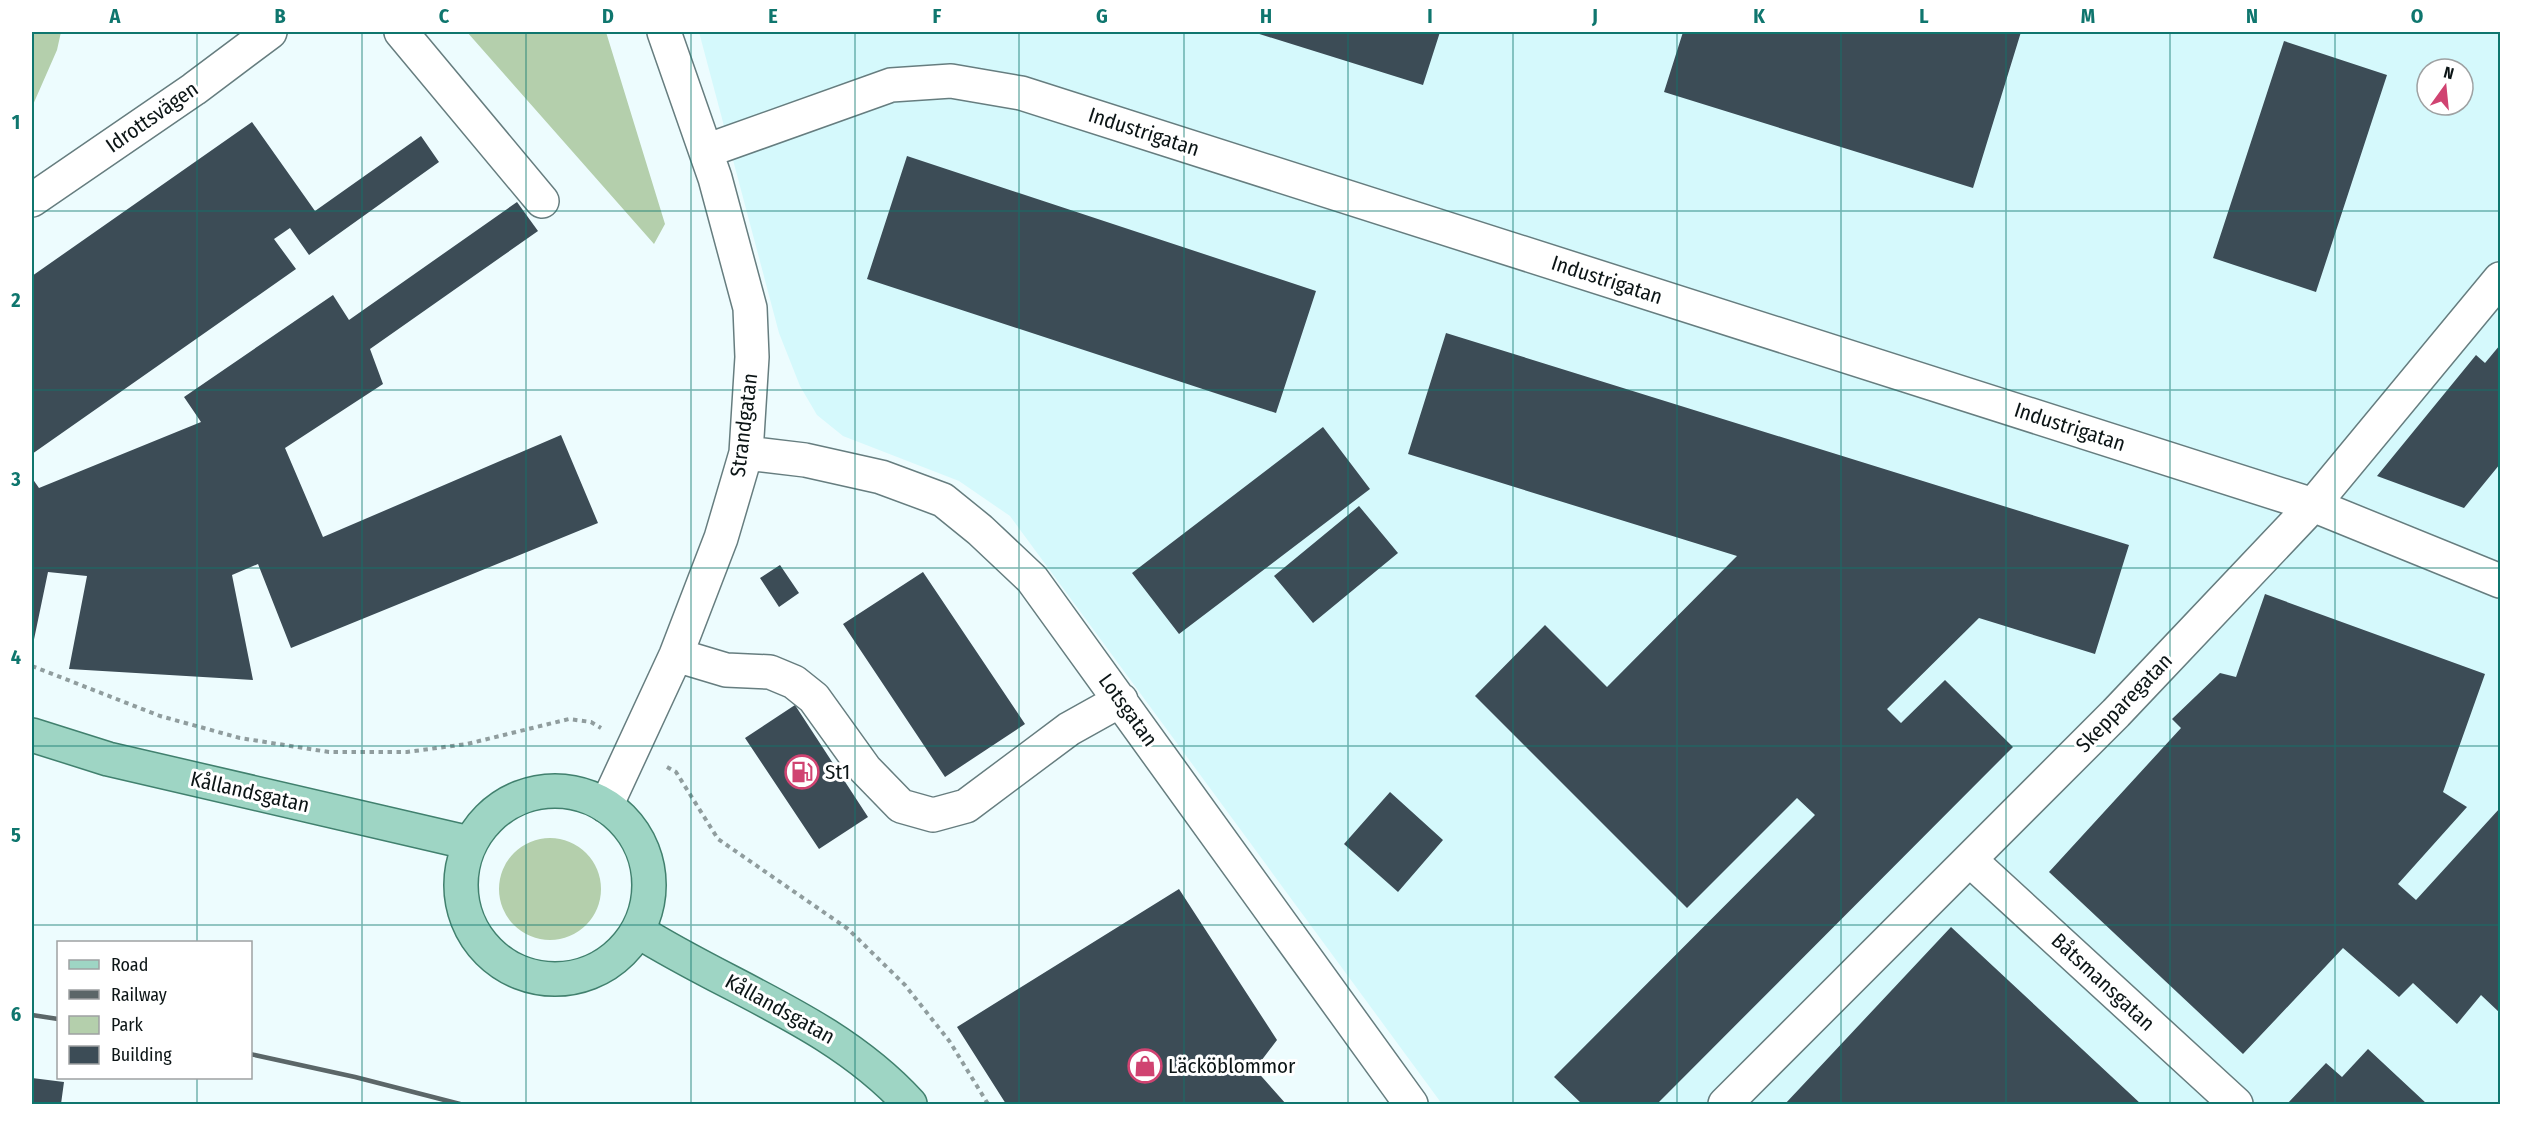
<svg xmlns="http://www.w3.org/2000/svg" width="2532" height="1136" viewBox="0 0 2532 1136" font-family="'Fira Sans Condensed',sans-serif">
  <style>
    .built { fill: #d5f9fc; fill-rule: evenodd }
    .green { fill: #b4cfac }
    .building { fill: #3c4c56 }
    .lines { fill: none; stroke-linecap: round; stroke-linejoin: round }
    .minor-casing { stroke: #667d7f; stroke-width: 36 }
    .major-casing { stroke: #41806e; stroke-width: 36 }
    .path { stroke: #909d9e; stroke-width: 4; stroke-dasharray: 4.5 4.5; stroke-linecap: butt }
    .minor { stroke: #fff; stroke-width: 33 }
    .major { stroke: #9ed5c4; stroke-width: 33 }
    .rail { stroke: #5b6668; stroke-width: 4.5 }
    .grid { fill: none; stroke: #0f766e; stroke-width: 1.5; stroke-opacity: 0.55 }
    .labels { text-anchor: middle; stroke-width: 6; stroke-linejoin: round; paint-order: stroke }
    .street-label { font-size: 21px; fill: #0c1516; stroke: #fff }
    .poi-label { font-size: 21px; fill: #0c1516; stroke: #fff; text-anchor: start }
    .neatline { fill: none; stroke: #0f766e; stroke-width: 2 }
    .grid-label { font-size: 20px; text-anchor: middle; font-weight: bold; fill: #0f766e }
  </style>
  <rect width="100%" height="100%" fill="#edfcfe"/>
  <!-- built -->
  <path class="built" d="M699 32H2500V1104H1442L1010 516 959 481 843 436 817 415 800 386 779 333ZM2427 69H2463V105H2427Z"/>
  <!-- green -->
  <path class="green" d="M32 32H61L57 50 32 107Z
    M467 32H606L665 224 654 244Z
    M499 889a51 51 0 1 1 102 0a51 51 0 1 1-102 0Z"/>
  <!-- building -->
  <path class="building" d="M1253 32H1440L1423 85Z
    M1683 32H2021L1973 188 1664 92Z
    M2284 41 2387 75 2316 292 2213 258Z
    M252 122 315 211 421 136 439 162 309 255 290 228 274 239 296 269 32 454V276Z
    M907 156 1316 291 1276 413 867 279Z
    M517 202 538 231 370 349 383 384 285 448 323 537 561 435 598 523 291 648 258 564 232 575 253 680 69 669 87 576 48 572 32 649V478L39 488 201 422 184 397 333 295 349 320Z
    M1446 333 2129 545 2095 654 1979 618 1887 709 1901 723 1945 680 2013 747 1657 1104H1582L1554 1077 1815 815 1797 798 1687 908 1475 696 1545 625 1607 687 1737 556 1408 454Z
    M2500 345V464L2464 508 2377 476 2476 355 2485 363Z
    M1323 427 1370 489 1179 634 1132 573Z
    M1359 506 1398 553 1313 623 1274 576Z
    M780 565 799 593 779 607 760 578Z
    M923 572 1025 724 945 777 843 624Z
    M2265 594 2485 674 2443 792 2467 807 2398 884 2416 900 2500 808V1013L2481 995 2457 1024 2413 983 2399 997 2343 948 2243 1054 2049 872 2181 728 2172 719 2220 673 2236 677Z
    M795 705 868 817 819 849 745 738Z
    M1390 792 1443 840 1398 892 1344 844Z
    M1179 889 1277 1040 1255 1069 1286 1104H1006L957 1027Z
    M1951 927 2141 1104H1785Z
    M2368 1049 2427 1104H2287L2326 1063 2342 1077Z
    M32 1078 64 1082 61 1104H32Z"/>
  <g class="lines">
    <defs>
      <path id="minor" d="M401 32 542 201
        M706 151 891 85 951 81 1021 93 2313 505 2500 581
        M32 200 194 89 270 32
        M746 453 805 460 881 477 943 500 980 530 1032 579 1411 1104
        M676 655 726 670 770 672 794 682 814 698 865 769 901 806 933 815 966 806 1069 729 1121 700
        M606 806 676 655 721 538 746 453 752 357 750 308 715 178 664 32
        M1970 860 2236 1104
        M1725 1104 2116 713 2313 505 2500 279"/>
      <path id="major" d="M32 735 108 759 470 843
        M461 885a94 94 0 1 1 188 0a94 94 0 1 1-188 0Z
        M638 931C730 989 835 1022 910 1104"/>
    </defs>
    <!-- minor casing -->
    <use href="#minor" class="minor-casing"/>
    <!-- major casing -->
    <use href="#major" class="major-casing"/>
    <!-- path -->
    <path class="path" d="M32 666 160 716 240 738 329 752H407L467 744 569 719 591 722 601 728
      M667 767 676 772 718 839 848 929 905 985 950 1042 988 1104"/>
    <!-- minor -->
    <use href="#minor" class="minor"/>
    <!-- major -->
    <use href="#major" class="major"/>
    <!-- rail -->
    <path class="rail" d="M32 1015 58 1019
      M250 1054 355 1077 460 1104"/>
  </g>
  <!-- grid -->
  <path class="grid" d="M197 32V942M362 32V1104M526 32V1104M691 32V1104M855 32V1104M1019 32V1104M1184 32V1104M1348 32V1104M1513 32V1104M1677 32V1104M1841 32V1104M2006 32V1104M2170 32V1104M2335 32V1104M32 211H2500M32 390H2500M32 568H2500M32 746H2500M32 925H2500M197 1078V1104"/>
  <!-- icons -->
  <defs>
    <symbol id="fuel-ring" viewBox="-11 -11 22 22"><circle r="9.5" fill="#fff" stroke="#d04371" stroke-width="1.5"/><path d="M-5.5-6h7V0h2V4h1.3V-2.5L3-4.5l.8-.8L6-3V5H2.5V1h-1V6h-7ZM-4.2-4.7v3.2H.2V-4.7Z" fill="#d04371"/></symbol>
    <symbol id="shop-ring" viewBox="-11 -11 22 22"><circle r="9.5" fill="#fff" stroke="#d04371" stroke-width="1.5"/><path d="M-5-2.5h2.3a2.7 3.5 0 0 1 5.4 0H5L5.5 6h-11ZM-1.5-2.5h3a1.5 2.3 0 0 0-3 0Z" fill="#d04371"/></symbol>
  </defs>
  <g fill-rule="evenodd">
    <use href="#fuel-ring" x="783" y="753" width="38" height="38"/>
    <use href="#shop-ring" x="1126" y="1047" width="38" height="38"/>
  </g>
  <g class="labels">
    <!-- street labels -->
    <g class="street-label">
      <text transform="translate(152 117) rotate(-35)" y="7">Idrottsvägen</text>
      <text transform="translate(1144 132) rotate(18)" y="7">Industrigatan</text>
      <text transform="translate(1607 280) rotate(18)" y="7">Industrigatan</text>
      <text transform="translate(744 425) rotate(-83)" y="7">Strandgatan</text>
      <text transform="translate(2070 427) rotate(18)" y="7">Industrigatan</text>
      <text transform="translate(2124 703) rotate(-46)" y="7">Skepparegatan</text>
      <text transform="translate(1128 710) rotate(54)" y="7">Lotsgatan</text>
      <text transform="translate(250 792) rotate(13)" y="7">Kållandsgatan</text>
      <text transform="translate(2103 982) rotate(43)" y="7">Båtsmansgatan</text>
      <text transform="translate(780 1009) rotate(29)" y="7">Kållandsgatan</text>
    </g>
    <!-- poi labels -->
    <g class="poi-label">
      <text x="825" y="779">St1</text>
      <text x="1168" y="1073">Läcköblommor</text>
    </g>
  </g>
  <!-- border -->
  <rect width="2532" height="1136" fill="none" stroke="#ffffff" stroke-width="66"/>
  <!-- legend -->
  <rect x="57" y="941" width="195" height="138" fill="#ffffff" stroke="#9ea1a2" stroke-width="1.5"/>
  <rect x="69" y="960" width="30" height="9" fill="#9ed5c4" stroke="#9ea1a2" stroke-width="1.5"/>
  <text x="111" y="971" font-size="18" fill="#0c1516">Road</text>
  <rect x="69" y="990" width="30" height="9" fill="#5b6668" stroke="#9ea1a2" stroke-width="1.5"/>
  <text x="111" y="1001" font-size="18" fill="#0c1516">Railway</text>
  <rect x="69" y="1016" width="30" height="18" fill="#b4cfac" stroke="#9ea1a2" stroke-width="1.5"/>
  <text x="111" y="1031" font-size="18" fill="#0c1516">Park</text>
  <rect x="69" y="1046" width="30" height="18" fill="#3c4c56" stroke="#9ea1a2" stroke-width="1.5"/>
  <text x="111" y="1061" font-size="18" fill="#0c1516">Building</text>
  <!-- north arrow -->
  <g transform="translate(2445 87) rotate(15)"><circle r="28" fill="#ffffff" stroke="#9ea1a2" stroke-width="1.5"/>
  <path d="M0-4.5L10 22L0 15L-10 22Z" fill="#d04371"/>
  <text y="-9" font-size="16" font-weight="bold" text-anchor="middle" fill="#0c1516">N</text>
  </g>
  <rect x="33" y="33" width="2466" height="1070" class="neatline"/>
  <g class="grid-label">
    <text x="115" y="23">A</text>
    <text x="280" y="23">B</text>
    <text x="444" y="23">C</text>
    <text x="608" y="23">D</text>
    <text x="773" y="23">E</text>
    <text x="937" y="23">F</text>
    <text x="1102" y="23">G</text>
    <text x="1266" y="23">H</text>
    <text x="1430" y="23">I</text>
    <text x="1595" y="23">J</text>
    <text x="1759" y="23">K</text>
    <text x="1924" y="23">L</text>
    <text x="2088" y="23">M</text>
    <text x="2252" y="23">N</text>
    <text x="2417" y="23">O</text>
    <text x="16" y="129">1</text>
    <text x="16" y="307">2</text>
    <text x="16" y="486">3</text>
    <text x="16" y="664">4</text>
    <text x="16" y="842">5</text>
    <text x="16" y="1021">6</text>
  </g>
</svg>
